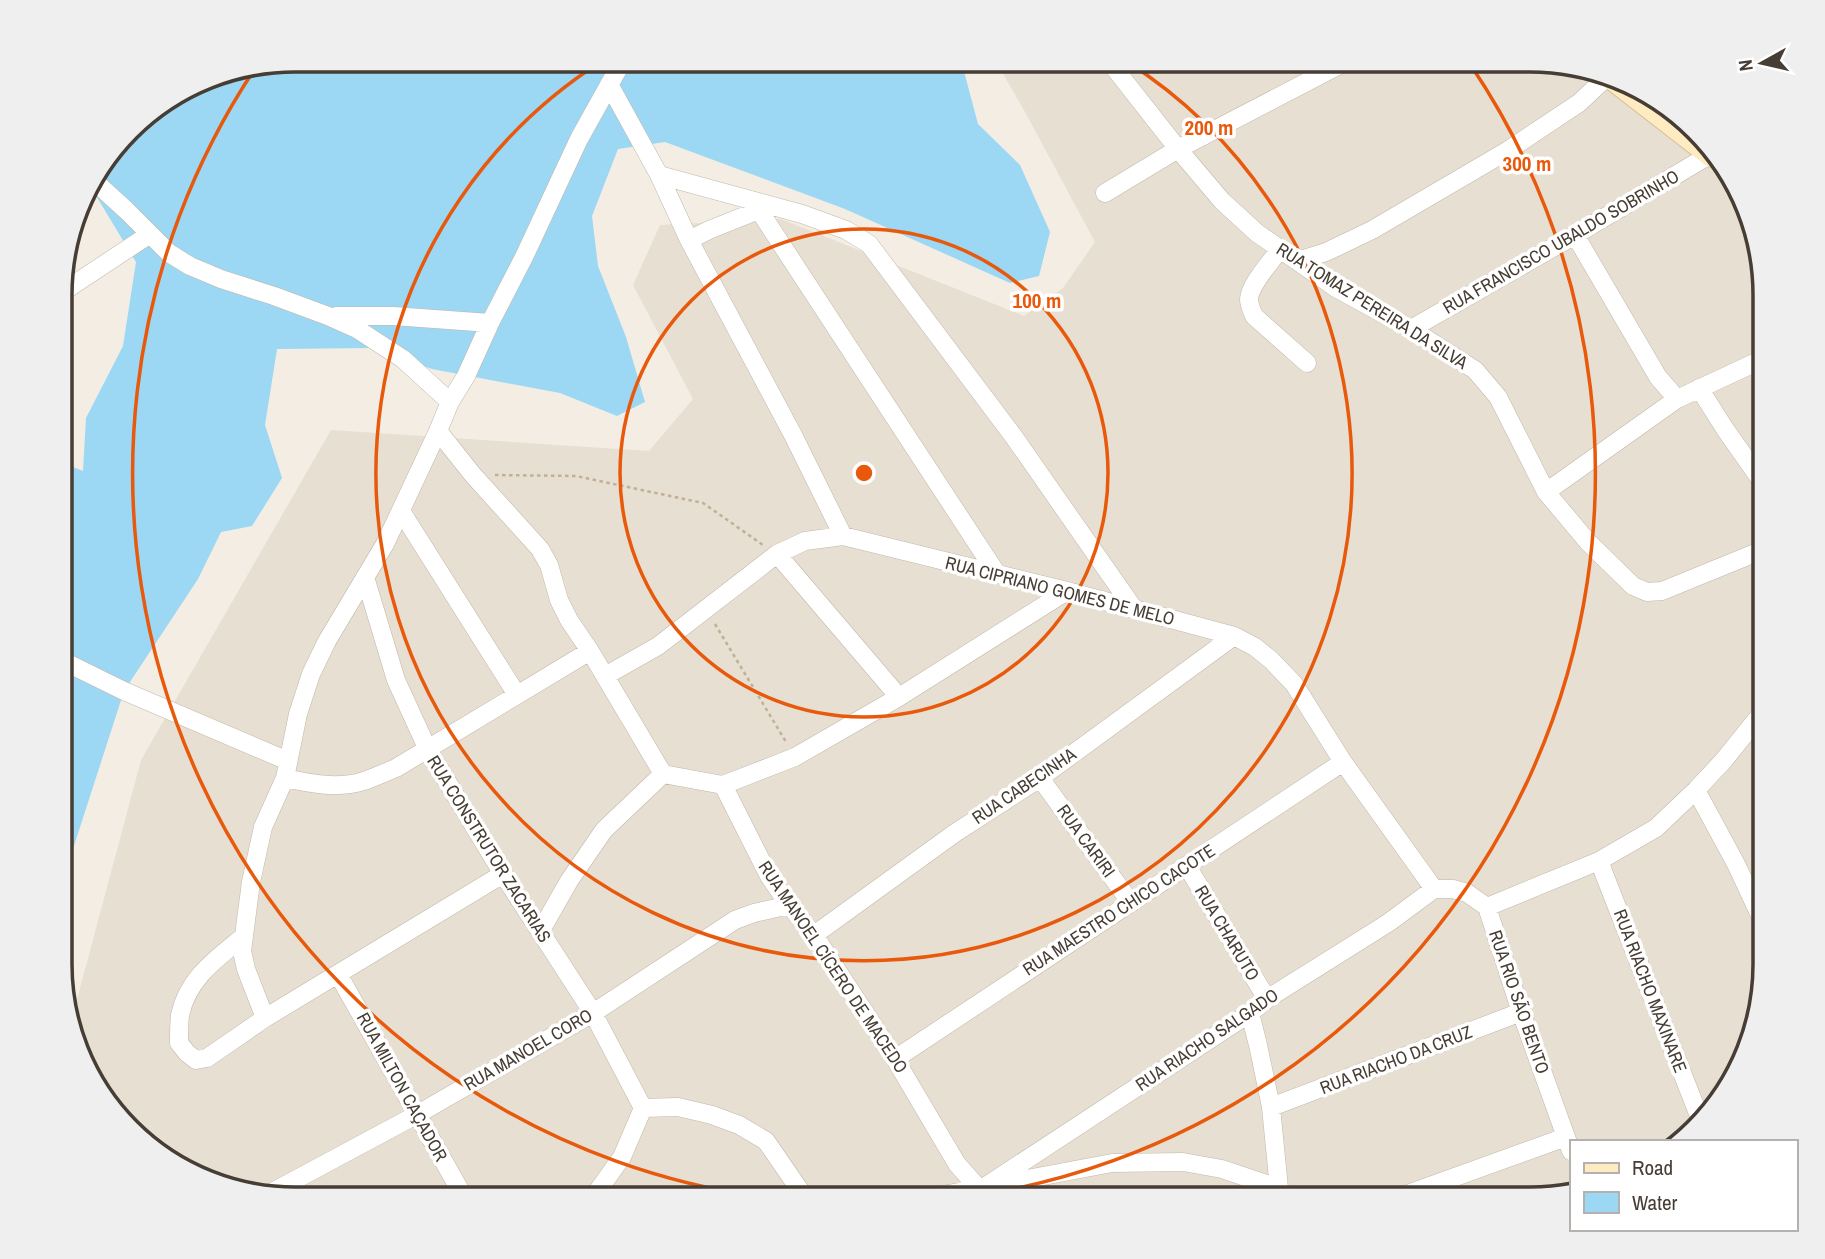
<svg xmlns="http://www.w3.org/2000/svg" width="1825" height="1259" viewBox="0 0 1825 1259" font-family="'Archivo Narrow',sans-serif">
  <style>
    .residential { fill: #e7dfd2 }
    .water { fill: #9cd7f4 }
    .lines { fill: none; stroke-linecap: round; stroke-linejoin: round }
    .street-casing { stroke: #c2b7a9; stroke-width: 19 }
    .secondary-casing { stroke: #d6be91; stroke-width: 26 }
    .path { stroke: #c2af96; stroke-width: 2.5; stroke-dasharray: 3.5 3.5; stroke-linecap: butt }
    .street { stroke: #fff; stroke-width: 18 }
    .secondary { stroke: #ffebc2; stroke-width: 24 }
    .ring { fill: none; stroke: #e8590c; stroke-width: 3.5 }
    .labels { text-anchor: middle; stroke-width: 7; stroke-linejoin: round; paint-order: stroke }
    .street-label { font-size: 18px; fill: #463d34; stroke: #fff }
    .rim { fill: none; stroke: #463d34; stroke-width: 3.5 }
    .centre { fill: #e8590c; stroke: #fff; stroke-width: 3.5 }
    .ring-label { font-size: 21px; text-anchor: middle; font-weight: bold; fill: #e8590c; stroke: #fff; stroke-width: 7; stroke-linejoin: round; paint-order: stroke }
  </style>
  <rect width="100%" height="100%" fill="#f3ede4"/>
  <!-- residential -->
  <path class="residential" d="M995 60H1545L1606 72 1673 108 1741 190 1765 280V979L1753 1040 1717 1107 1675 1142H1571V1190L1531 1199H280L219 1187 152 1151 91 1082 71 1022 141 760 331 430 649 451 693 399 633 285 660 225 781 219 1024 316 1063 288 1095 242 1025 112Z"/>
  <!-- water -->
  <path class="water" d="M295 60H961L978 124 1020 165 1050 232 1039 276 1010 283 845 209 665 142 618 149 592 216 598 266 626 337 645 402 617 416 560 393 432 369 371 348 277 349 265 425 282 478 252 526 221 532 198 579 124 691 61 886V462L83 471 86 418 123 346 136 262 89 184 139 118 205 77Z"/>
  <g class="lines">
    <defs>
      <path id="street" d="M1108 60 1178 149 1222 201 1257 233 1336 288 1411 329 1475 370 1498 397 1546 492 1588 542 1633 586 1647 592 1662 591 1765 549
        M610 86 659 175 689 240 793 435 843 536
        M659 175 802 214 846 230 869 244 1014 437 1134 609
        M92 179 127 211 169 253 190 266 221 279 274 296 328 316 357 329 403 359 450 402
        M1105 193 1178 149 1349 60
        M753 201 997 574
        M1575 235 1658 377 1677 399
        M689 240 709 230 759 210
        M1280 249C1271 262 1250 284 1249 299 1249 305 1252 311 1254 316L1307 363
        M1297 261 1326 252 1372 230 1507 151 1579 103 1610 74
        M61 293 150 234
        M336 316H393L490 323
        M1411 329 1575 235 1711 154
        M1699 388 1725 429 1765 486
        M438 431 473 475 540 549 549 565 559 600 569 620 590 651 663 774 723 785
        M1546 492 1677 399 1765 358
        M401 511 517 695
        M777 554 899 697
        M365 577 396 680 428 750 503 874 593 1013 643 1108
        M61 660 124 691 288 761
        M605 676 658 646 777 554 805 541 843 536 1067 591 1234 636 1255 647 1271 660 1294 684 1343 762 1434 889
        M285 778C312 784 338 789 364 781 375 777 386 772 396 768L590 651
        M1040 778 1131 903
        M723 785 769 876 789 905 814 935 895 1059 957 1164 980 1190
        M723 785 795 757 899 697 1067 591
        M1696 790 1736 864 1765 926
        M1599 861 1701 1121
        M1187 866 1267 999
        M1434 889H1453L1467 893 1487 907 1521 1012 1571 1151
        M1487 907 1599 861 1656 828 1696 790 1724 760 1765 709
        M540 932 569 881 604 830 663 774
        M814 935 955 833 1040 778 1234 636
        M244 936C216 959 188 978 180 1015 179 1024 179 1034 179 1043L187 1053 196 1060 207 1058 265 1018 503 874
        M338 974 465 1199
        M1250 1013 1258 1045 1271 1107 1280 1199
        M265 1018 246 969 242 951 251 882 263 827 285 778 298 714 311 674 327 641 385 544 438 431 450 402 466 376 490 323 524 257 579 139 623 60
        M895 1059 1343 762
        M1271 1107 1521 1012
        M980 1190 1250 1013 1267 999 1388 923 1434 889
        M265 1196 418 1114 593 1013 735 920 754 913 789 905
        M588 1199 594 1196 622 1157 643 1108 678 1107 712 1115 739 1125 766 1141 806 1199
        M922 1199 1112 1163 1183 1162 1222 1169 1278 1188
        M1394 1199 1566 1137"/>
      <path id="secondary" d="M1605 72 1712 155"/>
    </defs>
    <!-- street casing -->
    <use href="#street" class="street-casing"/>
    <!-- secondary casing -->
    <use href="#secondary" class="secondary-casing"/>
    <!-- path -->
    <path class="path" d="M495 475 576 476 703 503 763 545
      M715 624 786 742"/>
    <!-- street -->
    <use href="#street" class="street"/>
    <!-- secondary -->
    <use href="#secondary" class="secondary"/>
  </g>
  <!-- distance rings -->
  <g class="ring">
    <circle cx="864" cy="473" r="244"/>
    <path d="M1126 61A488 488 0 1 1 602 61"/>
    <path d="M775 1199A731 731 0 0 1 254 70M1470 64A731 731 0 0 1 953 1199"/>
  </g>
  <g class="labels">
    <!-- street labels -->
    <g class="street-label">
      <text transform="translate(1561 242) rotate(-30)" y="6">RUA FRANCISCO UBALDO SOBRINHO</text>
      <text transform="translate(1372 306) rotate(32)" y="6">RUA TOMAZ PEREIRA DA SILVA</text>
      <text transform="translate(1060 591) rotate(14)" y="6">RUA CIPRIANO GOMES DE MELO</text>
      <text transform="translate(1024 786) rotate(-34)" y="6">RUA CABECINHA</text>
      <text transform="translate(1086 841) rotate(54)" y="6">RUA CARIRI</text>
      <text transform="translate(489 849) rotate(58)" y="6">RUA CONSTRUTOR ZACARIAS</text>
      <text transform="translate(1119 910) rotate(-33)" y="6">RUA MAESTRO CHICO CACOTE</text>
      <text transform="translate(1227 933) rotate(59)" y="6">RUA CHARUTO</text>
      <text transform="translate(833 967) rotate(56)" y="6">RUA MANOEL CÍCERO DE MACEDO</text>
      <text transform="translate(1650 991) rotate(69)" y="6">RUA RIACHO MAXINARE</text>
      <text transform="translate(1519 1002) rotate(71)" y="6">RUA RIO SÃO BENTO</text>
      <text transform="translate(1207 1040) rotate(-34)" y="6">RUA RIACHO SALGADO</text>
      <text transform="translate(528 1050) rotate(-30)" y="6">RUA MANOEL CORO</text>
      <text transform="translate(1396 1060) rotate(-21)" y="6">RUA RIACHO DA CRUZ</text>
      <text transform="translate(402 1087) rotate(61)" y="6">RUA MILTON CAÇADOR</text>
    </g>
  </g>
  <!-- crop -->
  <path d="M0 0H1825V1259H0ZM295 72H1530A223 223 0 0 1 1753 295V964A223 223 0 0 1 1530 1187H295A223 223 0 0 1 72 964V295A223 223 0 0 1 295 72Z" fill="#f0efef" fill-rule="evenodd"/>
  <path class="rim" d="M295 72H1530A223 223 0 0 1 1753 295V964A223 223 0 0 1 1530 1187H295A223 223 0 0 1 72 964V295A223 223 0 0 1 295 72Z"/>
  <circle cx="864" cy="473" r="10" class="centre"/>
  <g class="ring-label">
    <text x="1209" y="135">200 m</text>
    <text x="1527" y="171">300 m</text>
    <text x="1037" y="308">100 m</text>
  </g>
  <!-- legend -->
  <rect x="1570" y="1140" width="228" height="91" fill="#ffffff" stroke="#b5b1ae" stroke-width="2"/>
  <rect x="1584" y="1163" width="35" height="10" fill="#ffebc2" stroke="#b5b1ae" stroke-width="2"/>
  <text x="1632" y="1175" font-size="21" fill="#463d34">Road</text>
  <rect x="1584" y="1192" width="35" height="21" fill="#9cd7f4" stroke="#b5b1ae" stroke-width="2"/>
  <text x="1632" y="1210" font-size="21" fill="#463d34">Water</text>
  <!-- north arrow -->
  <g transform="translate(1762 63) rotate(262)" stroke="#ffffff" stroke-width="5" paint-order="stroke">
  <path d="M0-5L12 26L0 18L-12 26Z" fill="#463d34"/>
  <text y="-10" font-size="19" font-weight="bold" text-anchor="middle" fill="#463d34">N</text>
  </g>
</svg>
